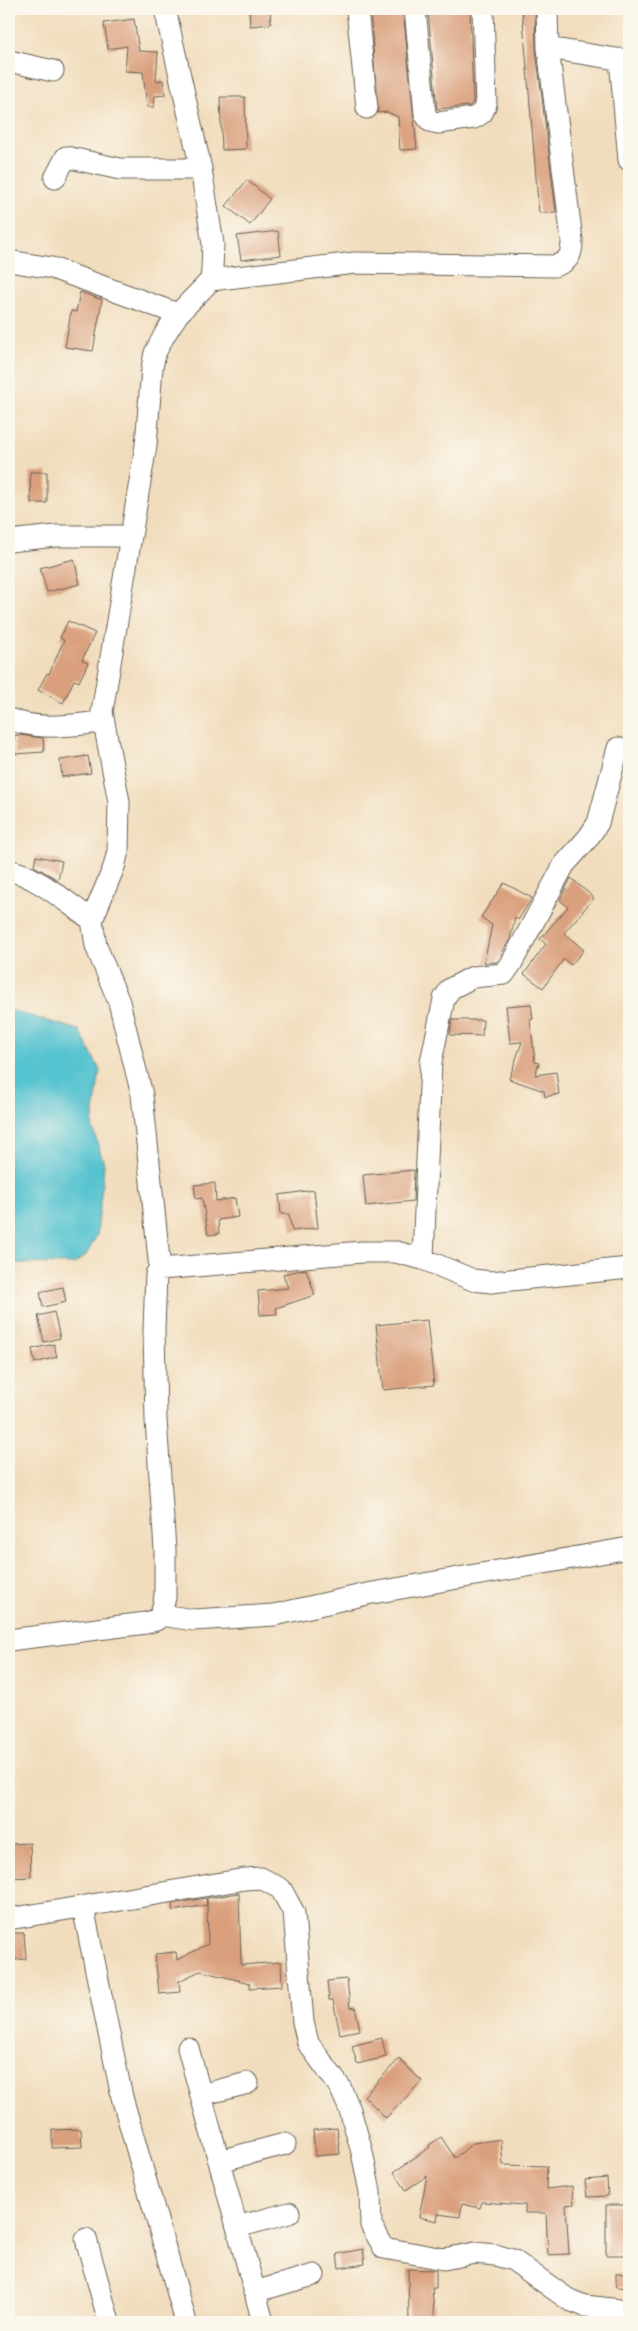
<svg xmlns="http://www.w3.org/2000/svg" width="638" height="2331" viewBox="0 0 638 2331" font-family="Cardo,serif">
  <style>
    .water { fill: #57c3d0; stroke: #3a7076 }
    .building { fill: #daa07e }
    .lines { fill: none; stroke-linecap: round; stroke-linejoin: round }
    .minor-casing { stroke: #676054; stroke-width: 23 }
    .minor { stroke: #fff; stroke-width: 21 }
  </style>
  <rect width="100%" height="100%" fill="#fbf7ec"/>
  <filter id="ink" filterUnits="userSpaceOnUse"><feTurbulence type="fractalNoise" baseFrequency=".02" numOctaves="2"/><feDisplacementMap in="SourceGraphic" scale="10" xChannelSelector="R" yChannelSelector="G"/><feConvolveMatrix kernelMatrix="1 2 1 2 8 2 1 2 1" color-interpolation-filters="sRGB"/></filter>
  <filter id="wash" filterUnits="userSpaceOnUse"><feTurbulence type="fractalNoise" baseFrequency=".0096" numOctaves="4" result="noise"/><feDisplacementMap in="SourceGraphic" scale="20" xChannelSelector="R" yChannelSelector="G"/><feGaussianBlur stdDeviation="1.12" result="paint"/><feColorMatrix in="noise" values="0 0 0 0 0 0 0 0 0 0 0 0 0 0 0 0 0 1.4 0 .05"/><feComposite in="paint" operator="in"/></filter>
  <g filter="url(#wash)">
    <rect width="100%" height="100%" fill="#f1ddbd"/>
    <!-- water -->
    <path class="water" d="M9 1010 79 1030 100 1070 92 1126 104 1164 97 1235 86 1255 74 1264 9 1263Z"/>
    <g id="blocks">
      <!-- building -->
      <path class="building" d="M249 9H270L271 24 250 26Z
        M370 9H403L417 149 400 150 398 117 387 112 378 113Z
        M428 9H470L473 102 470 106 437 109Z
        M522 9H535L536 49 556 212 539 213Z
        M134 19 139 51 158 52 156 81 163 80 165 95 155 96 154 107H147L143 72 125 71 127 46 108 49 104 23Z
        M220 97H245L246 149 222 150Z
        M247 180 270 199 250 225 226 206Z
        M278 231 281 255 241 260 237 236Z
        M80 292 102 300 93 351 65 347 71 311 76 312Z
        M30 472H47V503H31Z
        M74 559 80 584 47 592 40 568Z
        M68 621 95 633 82 660 88 663 79 682 74 680 63 703 38 690 47 673 49 674 64 640 60 638Z
        M19 735 43 738 44 752 15 754 14 736Z
        M88 756 91 773 62 777 60 760Z
        M36 856 62 861 58 880 34 866Z
        M571 878 594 898 564 933 584 950 571 965 564 959 543 988 524 974 546 944 540 939 568 907 560 900Z
        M504 883 532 898 518 920 515 917 510 939 497 962 484 963 492 925 481 917Z
        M531 1004 533 1019 530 1020 535 1062 539 1063 535 1075 556 1072 559 1094 545 1097 544 1091 509 1079 522 1042 510 1043 506 1006Z
        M452 1020H483L482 1036 450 1035Z
        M414 1170 413 1201 366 1206 363 1175Z
        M215 1183 216 1201 235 1198 238 1217 218 1220 219 1234 208 1235 202 1198 196 1199 194 1185Z
        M314 1190 318 1228 292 1231 289 1214H281L279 1195Z
        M306 1269 315 1295 276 1308 277 1314 260 1315 258 1291 288 1288 283 1274Z
        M63 1287 66 1302 43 1307 40 1292Z
        M54 1312 60 1338 44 1342 38 1316Z
        M427 1320 434 1385 383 1390 376 1325Z
        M54 1344 57 1357 35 1363 32 1349Z
        M30 1843 31 1877 10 1878 9 1844Z
        M239 1893 241 1965 281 1962 282 1986 250 1988V1983L200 1971 179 1981 180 1992 159 1994 155 1954 176 1952 177 1960 208 1944 207 1905 173 1911 172 1904 206 1898 207 1905V1898Z
        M9 1933H24L26 1959 9 1960Z
        M347 1979 350 2008 355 2007 360 2030 340 2034 333 2000H329L327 1981Z
        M382 2038 386 2057 357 2064 352 2046Z
        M399 2059 422 2081 386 2118 364 2096Z
        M337 2128 340 2154 315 2156 313 2130Z
        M81 2129 82 2147 52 2148V2130Z
        M441 2137 455 2158 473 2143 501 2139 503 2165 547 2166 546 2189 572 2186 574 2204 566 2205 569 2254 548 2255 546 2213H525V2205L482 2202 480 2208 462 2204 460 2217 438 2214 437 2221 419 2217 427 2176 406 2190 394 2172 430 2147 429 2145Z
        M607 2178 608 2196 587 2197 585 2180Z
        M606 2205H629L628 2255H606Z
        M363 2249 365 2264 339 2268 337 2254Z
        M408 2269 436 2270V2288H432L435 2322H409Z
        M616 2273H629V2288L616 2287Z"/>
    </g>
  </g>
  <g filter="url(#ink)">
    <use href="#blocks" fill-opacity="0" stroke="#676054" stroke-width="1"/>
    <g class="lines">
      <defs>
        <path id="minor" d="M357 9 367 108
          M415 9 425 114 430 121 438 123 474 118 482 113 486 104 483 9
          M548 48 629 61
          M620 59 629 160
          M9 61 53 71
          M55 178 66 157 120 169H201
          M9 261 52 268 178 314
          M211 280 355 263 554 266C569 262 572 255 572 240L548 48 547 9
          M9 541 56 536H130
          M9 719C40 731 70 725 102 722
          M9 871C34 873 71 906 92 920
          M423 1259 431 1062 444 999 450 989 473 977 504 974 511 964 564 865 588 838 598 823 618 748
          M160 1269 362 1252H396L423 1259 473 1280 491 1282 629 1268
          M161 1615 194 1620 274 1615 367 1594 629 1548
          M9 1640 146 1623 156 1620 161 1615 165 1597V1549L156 1420 154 1330 156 1274 160 1269 142 1095 119 1002 96 946 92 920 114 867 118 851 119 802 102 712 146 445 152 368 155 353 165 334 178 314 211 280 212 270 213 244 201 169 165 9
          M83 1907 122 2097 186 2322
          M9 1919 245 1879 261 1878 281 1889 294 1913 303 2022 308 2043 340 2087 350 2110 362 2152 370 2192 371 2225 384 2248 444 2259 475 2253 495 2255 513 2260 569 2300 585 2306 629 2311
          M188 2048 263 2322
          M201 2095 248 2083
          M219 2161 285 2144
          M237 2227 289 2213
          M86 2239 109 2322
          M254 2292 314 2275"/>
      </defs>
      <!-- minor casing -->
      <use href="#minor" class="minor-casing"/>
      <!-- minor -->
      <use href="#minor" class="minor"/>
    </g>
  </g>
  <!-- margin -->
  <rect width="638" height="2331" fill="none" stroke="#fbf7ec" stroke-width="30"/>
</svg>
